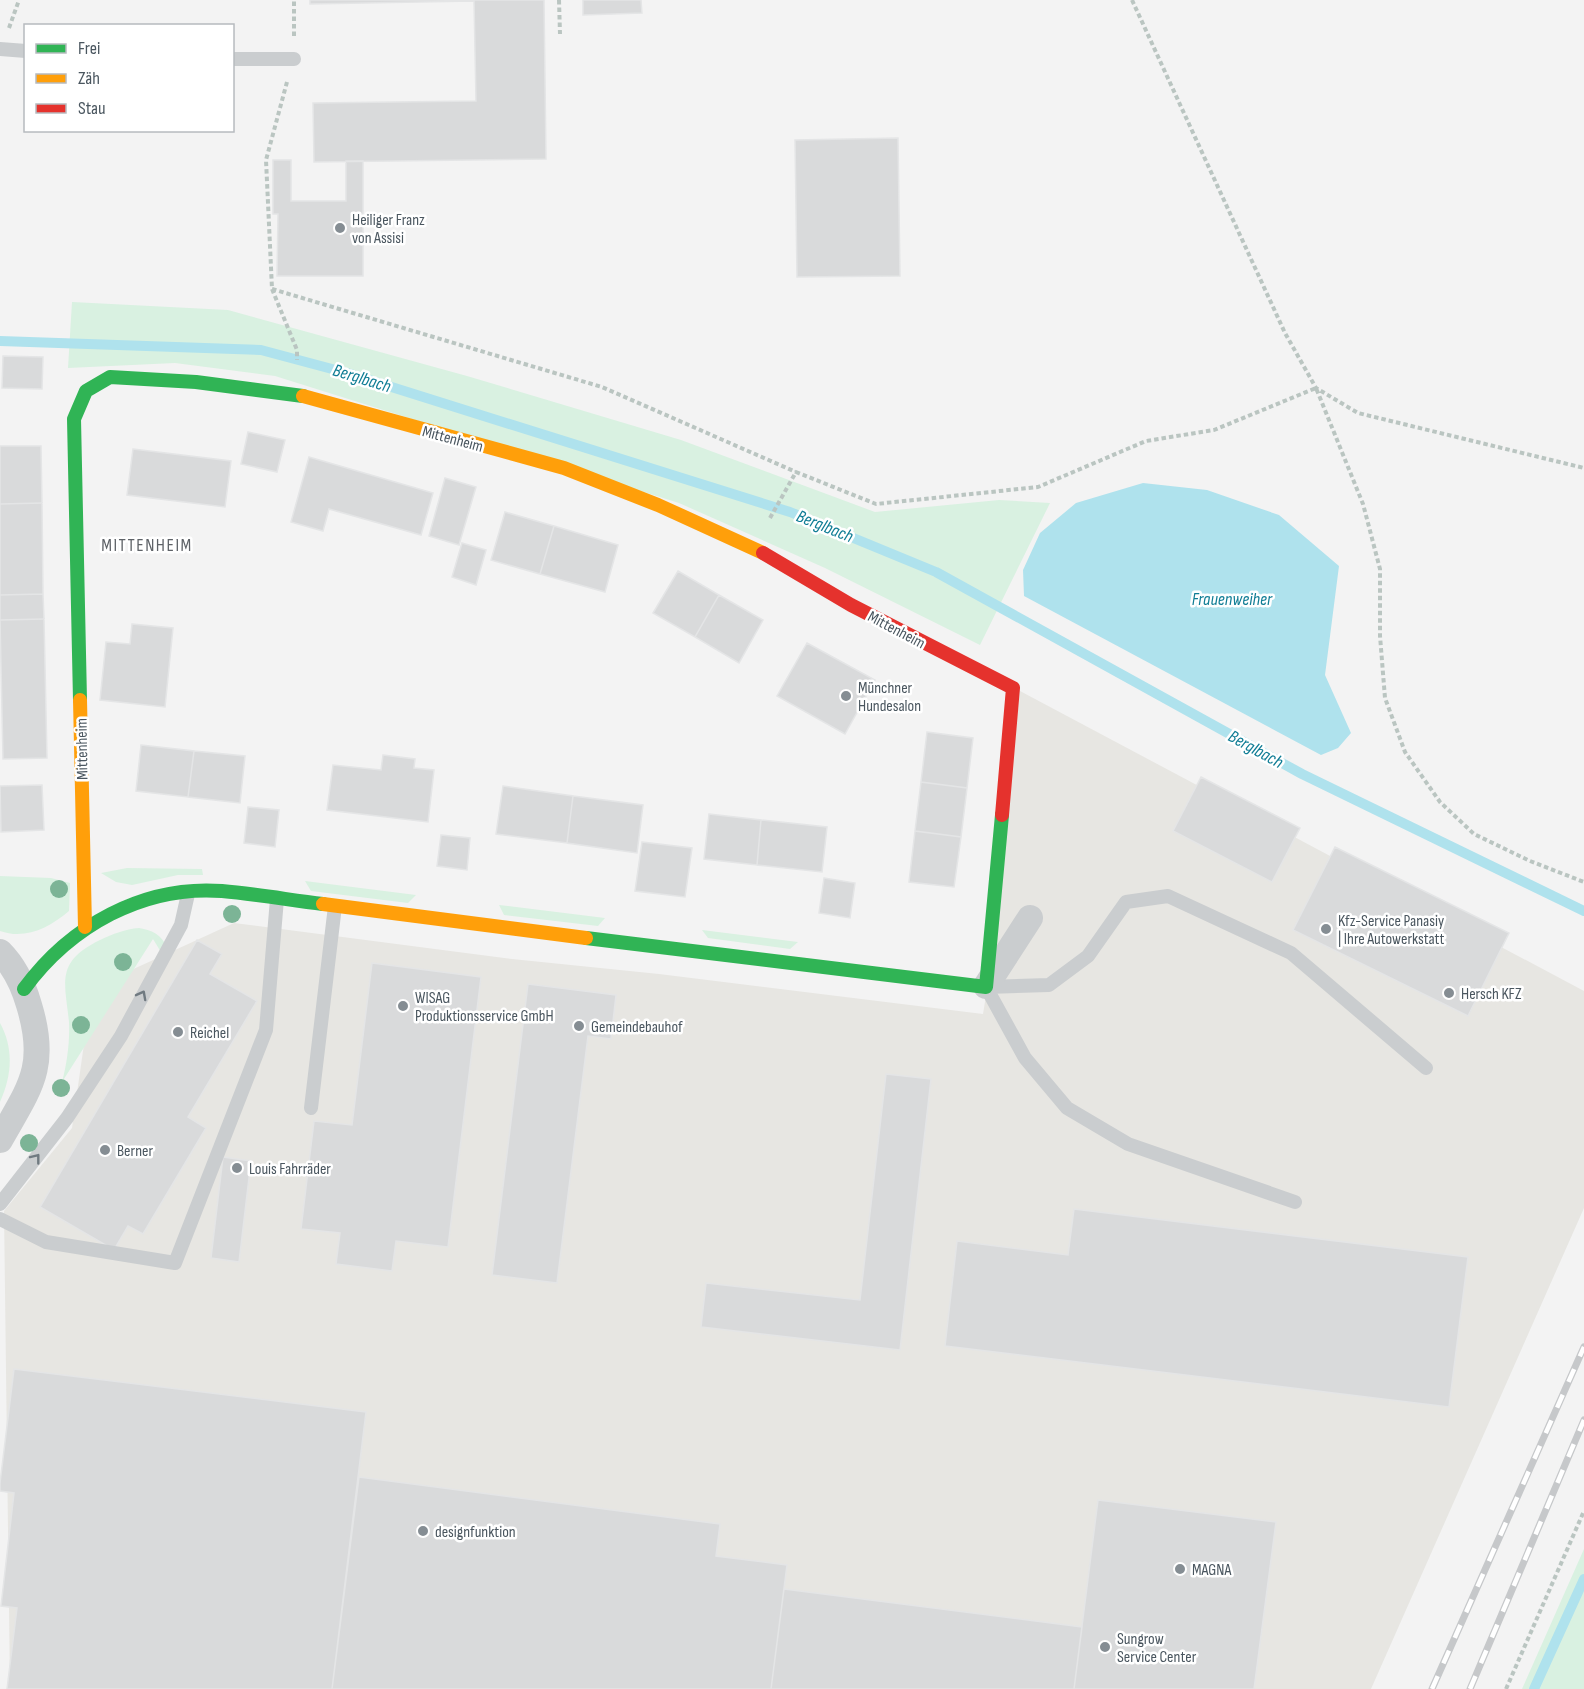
<svg xmlns="http://www.w3.org/2000/svg" width="1584" height="1689" viewBox="0 0 1584 1689" font-family="'Sofia Sans Condensed',sans-serif">
  <style>
    .commercial { fill: #e7e6e2 }
    .green { fill: #d9f1e1 }
    .water { fill: #afe2ed }
    .lines { fill: none; stroke-linecap: round; stroke-linejoin: round }
    .stream { stroke: #afe2ed; stroke-width: 10 }
    .building { fill: #d9dadb; stroke: #e4e5e6; stroke-width: 1.5 }
    .path { stroke: #bac5c1; stroke-width: 4; stroke-dasharray: 4.5 3; stroke-linecap: butt }
    .lane { stroke: #cacdcf; stroke-width: 14 }
    .street { stroke: #cacdcf; stroke-width: 26 }
    .fast { stroke: #30b455; stroke-width: 14 }
    .slow { stroke: #ff9f0a; stroke-width: 14 }
    .jam { stroke: #e5322d; stroke-width: 14 }
    .rail-casing { stroke: #c6c8ca; stroke-width: 7 }
    .rail { stroke: #fff; stroke-width: 4.5; stroke-dasharray: 14; stroke-linecap: butt }
    .tree { fill: #7cb496 }
    .oneway { stroke: #707a81 }
    .poi-dot { fill: #858d93; stroke: #fff; stroke-width: 2 }
    .labels { text-anchor: middle; stroke-width: 5; stroke-linejoin: round; paint-order: stroke }
    .poi-label { font-size: 16px; fill: #4a565f; stroke: #fff; text-anchor: start }
    .street-label { font-size: 16px; fill: #4a565f; stroke: #fff }
    .water-label { font-size: 18px; font-style: italic; fill: #107d95; stroke: #fff }
    .neighbourhood-label { font-size: 18px; letter-spacing: 1.5px; fill: #5e6267; stroke: #fff }
  </style>
  <rect width="100%" height="100%" fill="#f3f3f3"/>
  <!-- commercial -->
  <path class="commercial" d="M1020 691 1584 991V1208L1371 1689H10L4 1211 72 1128 92 988 234 923 512 959 659 974 983 1014 993 953Z"/>
  <!-- green -->
  <path class="green" d="M72 302 228 310 467 376 681 440 875 512 999 500 1050 503 980 645 825 568 679 503 275 376 175 363 68 368Z
    M127 868 202 869 203 875H178L132 885 116 882 101 873Z
    M0 876 51 878 70 883 69 911C49 928 25 940 0 931Z
    M305 881 416 895 408 903 311 891Z
    M499 905 605 918 598 926 504 915Z
    M139 928C153 930 161 935 167 947L164 957 153 939 62 1082C67 1064 70 1041 69 1022 65 982 55 962 100 940 113 934 125 929 139 928Z
    M702 930 798 942 790 949 708 938Z
    M0 1023C14 1048 12 1076 0 1102Z
    M1584 1549V1689H1522Z"/>
  <!-- water -->
  <path class="water" d="M1143 483 1207 490 1279 515 1339 566 1325 675 1351 733 1338 748 1321 755 1024 596 1023 570 1040 533 1076 503Z"/>
  <g class="lines">
    <!-- stream -->
    <path class="stream" d="M0 341 261 350 347 373 790 512 936 572 1302 774 1584 911
      M1534 1689 1584 1579"/>
  </g>
  <!-- building -->
  <path class="building" d="M310 0H544L546 159 314 162 313 103 476 101 474 1 310 4Z
    M583 0H641L642 13 583 15Z
    M898 138 900 276 797 277 795 140Z
    M273 160H291V201H346V161H363V276H277L278 214H273Z
    M3 356 43 357 42 389 2 388Z
    M248 432 285 440 277 472 241 464Z
    M0 446H41L42 503 0 504Z
    M133 449 231 461 225 507 127 495Z
    M309 457 433 493 421 535 329 509 323 531 291 522Z
    M445 478 476 487 459 545 429 536Z
    M42 503 43 594 0 595V504Z
    M505 512 554 526 540 574 491 560Z
    M554 526 618 545 605 592 540 574Z
    M462 543 486 550 476 585 452 577Z
    M678 571 719 595 695 637 653 613Z
    M43 594 44 619 0 620V595Z
    M719 595 763 620 739 663 695 637Z
    M44 619 47 758 3 759 0 620Z
    M132 624 173 628 165 707 100 700 106 642 130 644Z
    M807 643 875 680 845 734 777 696Z
    M927 732 973 738 967 788 921 782Z
    M141 745 194 751 188 797 136 791Z
    M194 751 245 756 240 803 188 797Z
    M383 755 415 759 414 768 434 770 428 822 327 810 333 765 381 770Z
    M1201 777 1300 828 1272 882 1173 831Z
    M921 782 967 788 961 837 915 831Z
    M42 785 44 830 1 832 0 786Z
    M503 786 573 796 567 843 496 834Z
    M573 796 643 805 637 853 567 843Z
    M248 807 279 810 275 847 244 843Z
    M709 814 761 820 757 865 704 859Z
    M761 820 827 827 822 872 757 865Z
    M915 831 961 837 954 887 909 882Z
    M441 835 470 838 467 870 437 866Z
    M642 842 692 848 685 897 635 891Z
    M1335 847 1509 933 1468 1016 1293 930Z
    M824 878 855 883 850 918 819 913Z
    M197 940 222 954 210 974 257 1001 188 1117 206 1128 143 1234 128 1226 114 1250 40 1207Z
    M372 963 481 977 448 1247 396 1241 392 1271 336 1264 340 1233 301 1229 314 1121 352 1125Z
    M528 984 616 995 611 1039 588 1036 557 1283 492 1275Z
    M886 1074 931 1079 900 1350 701 1327 706 1283 860 1300Z
    M223 1157 251 1161 239 1262 211 1258Z
    M1074 1209 1468 1257 1449 1407 945 1346 957 1241 1068 1255Z
    M14 1369 366 1412 332 1689H7L17 1608 1 1606 14 1493 0 1491V1483Z
    M359 1477 720 1524 716 1556 787 1565 771 1689H332Z
    M1098 1500 1276 1522 1254 1689H1074Z
    M784 1589 1082 1627 1074 1689H771Z"/>
  <g class="lines">
    <!-- path -->
    <path class="path" d="M559 0 560 34
      M1132 0 1285 333 1316 388 1358 413 1584 468
      M9 28 19 0
      M294 36V0
      M287 82 266 160 272 289 297 350V360
      M272 289 602 387 796 472
      M770 518 796 472 876 504 1038 487 1146 441 1214 430 1316 388 1363 504 1380 569V636L1385 698 1405 752 1440 802 1474 834 1530 861 1584 882
      M1506 1689 1584 1511"/>
    <!-- lane -->
    <path class="lane" d="M0 49 26 51
      M232 59H294
      M311 1108 335 906
      M1295 1202 1128 1144 1067 1108 1025 1058 986 987 1049 985 1088 956 1126 902 1168 896 1291 953 1426 1068
      M0 1204 67 1118 121 1036 181 925 188 894
      M0 1219 46 1242 175 1263 266 1030 277 899"/>
    <!-- street -->
    <path class="street" d="M0 952C15 967 23 984 29 1005 48 1067 30 1087 0 1140
      M986 986 1030 918"/>
    <!-- fast -->
    <path class="fast" d="M80 700 74 419 86 391 110 377 196 382 303 396
      M586 938 986 987 1002 815
      M24 989C70 926 143 885 222 891 256 894 290 900 323 904"/>
    <!-- slow -->
    <path class="slow" d="M303 396 564 468 658 505 763 553
      M80 700 85 927
      M323 904 586 938"/>
    <!-- jam -->
    <path class="jam" d="M763 553 851 605 1013 688 1002 815"/>
    <defs>
      <path id="rail" d="M1432 1689 1584 1347
        M1470 1689 1584 1420"/>
    </defs>
    <!-- rail casing -->
    <use href="#rail" class="rail-casing"/>
    <!-- rail -->
    <use href="#rail" class="rail"/>
  </g>
  <!-- trees -->
  <g class="tree">
    <circle cx="59" cy="889" r="9"/>
    <circle cx="232" cy="914" r="9"/>
    <circle cx="123" cy="962" r="9"/>
    <circle cx="81" cy="1025" r="9"/>
    <circle cx="61" cy="1088" r="9"/>
    <circle cx="29" cy="1143" r="9"/>
  </g>
  <!-- one-way arrows -->
  <defs><path id="oneway-chevron" d="M-2-3.5L2.5 0L-2 3.5" fill="none" stroke-width="1.6" stroke-linecap="round" stroke-linejoin="round" transform="scale(1.5)"/></defs>
  <g class="oneway">
    <use href="#oneway-chevron" transform="translate(142 995) rotate(-62)"/>
    <use href="#oneway-chevron" transform="translate(36 1158) rotate(-52)"/>
  </g>
  <!-- markers -->
  <g class="poi-dot">
    <circle cx="340" cy="228" r="6"/>
    <circle cx="846" cy="696" r="6"/>
    <circle cx="1326" cy="929" r="6"/>
    <circle cx="1449" cy="993" r="6"/>
    <circle cx="403" cy="1006" r="6"/>
    <circle cx="579" cy="1026" r="6"/>
    <circle cx="178" cy="1032" r="6"/>
    <circle cx="105" cy="1150" r="6"/>
    <circle cx="237" cy="1168" r="6"/>
    <circle cx="423" cy="1531" r="6"/>
    <circle cx="1180" cy="1569" r="6"/>
    <circle cx="1105" cy="1647" r="6"/>
  </g>
  <g class="labels">
    <!-- poi labels -->
    <g class="poi-label">
      <text x="352" y="225">Heiliger Franz<tspan x="352" dy="18">von Assisi</tspan></text>
      <text x="858" y="693">Münchner<tspan x="858" dy="18">Hundesalon</tspan></text>
      <text x="1338" y="926">Kfz-Service Panasiy<tspan x="1338" dy="18">| Ihre Autowerkstatt</tspan></text>
      <text x="1461" y="999">Hersch KFZ</text>
      <text x="415" y="1003">WISAG<tspan x="415" dy="18">Produktionsservice GmbH</tspan></text>
      <text x="591" y="1032">Gemeindebauhof</text>
      <text x="190" y="1038">Reichel</text>
      <text x="117" y="1156">Berner</text>
      <text x="249" y="1174">Louis Fahrräder</text>
      <text x="435" y="1537">designfunktion</text>
      <text x="1192" y="1575">MAGNA</text>
      <text x="1117" y="1644">Sungrow<tspan x="1117" dy="18">Service Center</tspan></text>
    </g>
    <!-- street labels -->
    <g class="street-label">
      <text transform="translate(453 438) rotate(15)" y="6">Mittenheim</text>
      <text transform="translate(897 629) rotate(28)" y="6">Mittenheim</text>
      <text transform="translate(81 749) rotate(-91)" y="6">Mittenheim</text>
    </g>
    <!-- water labels -->
    <g class="water-label">
      <text transform="translate(362 378) rotate(17)" y="6">Berglbach</text>
      <text transform="translate(825 526) rotate(22)" y="6">Berglbach</text>
      <text x="1232" y="605">Frauenweiher</text>
      <text transform="translate(1256 749) rotate(29)" y="6">Berglbach</text>
    </g>
    <!-- neighbourhood labels -->
    <g class="neighbourhood-label">
      <text x="147" y="551">MITTENHEIM</text>
    </g>
  </g>
  <!-- legend -->
  <rect x="24" y="24" width="210" height="108" fill="#ffffff" stroke="#b7bbbf" stroke-width="1.5"/>
  <rect x="36" y="44" width="30" height="9" fill="#30b455" stroke="#b7bbbf" stroke-width="1.5"/>
  <text x="78" y="54" font-size="18" fill="#4a565f">Frei</text>
  <rect x="36" y="74" width="30" height="9" fill="#ff9f0a" stroke="#b7bbbf" stroke-width="1.5"/>
  <text x="78" y="84" font-size="18" fill="#4a565f">Zäh</text>
  <rect x="36" y="104" width="30" height="9" fill="#e5322d" stroke="#b7bbbf" stroke-width="1.5"/>
  <text x="78" y="114" font-size="18" fill="#4a565f">Stau</text>
</svg>
